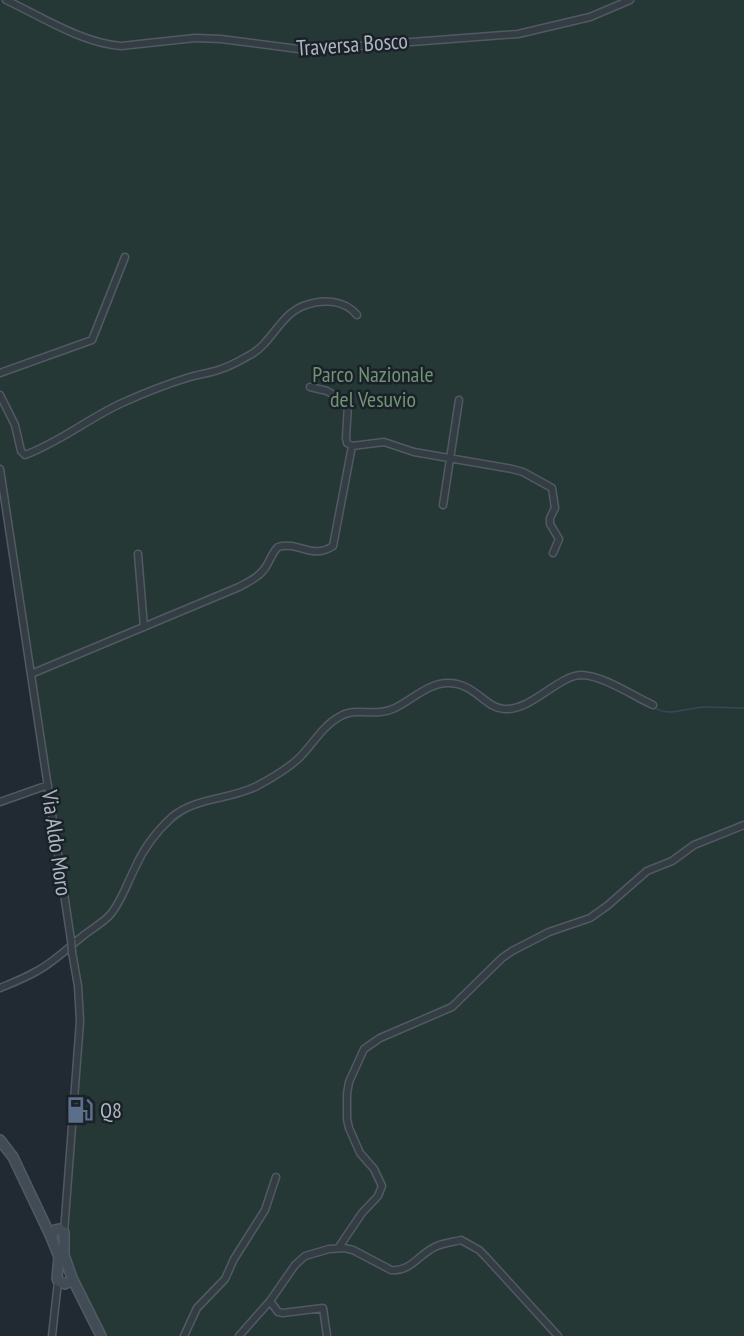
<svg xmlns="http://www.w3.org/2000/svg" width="744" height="1336" viewBox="0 0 744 1336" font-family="'PT Sans Narrow',sans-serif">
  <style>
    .green { fill: #263836 }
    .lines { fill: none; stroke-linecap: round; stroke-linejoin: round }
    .stream { stroke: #364859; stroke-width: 1.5 }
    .minor-casing { stroke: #515a62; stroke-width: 9 }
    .secondary-casing { stroke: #515a62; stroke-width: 12 }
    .minor { stroke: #343c44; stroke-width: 6 }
    .secondary { stroke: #424c56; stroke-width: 9 }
    .minor-bridge-casing { stroke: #515a62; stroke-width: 9; stroke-linecap: butt }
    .minor-bridge { stroke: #343c44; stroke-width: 6 }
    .labels { text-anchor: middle; stroke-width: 5; stroke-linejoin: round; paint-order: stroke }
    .street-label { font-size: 22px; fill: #aeb7c1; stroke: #1a2128 }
    .park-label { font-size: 22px; fill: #709474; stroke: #1a2128 }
    .poi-label { font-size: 22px; fill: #aeb7c1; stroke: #1a2128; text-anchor: start }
  </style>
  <rect width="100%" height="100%" fill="#212a33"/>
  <!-- green -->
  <path class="green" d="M0 0H744V1336H98L69 1271 57 1237 63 1216 78 1023 74 972 0 477Z"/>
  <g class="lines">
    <!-- stream -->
    <path class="stream" d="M462 683 467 684 496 704
      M654 707C667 718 690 707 705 707 718 707 731 708 744 708
      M192 809 202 805
      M165 828 188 811"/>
    <defs>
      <path id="minor" d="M6 0C42 17 82 43 121 46L195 38 221 39 306 50 518 34 590 17 630 0
        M0 373 92 340 125 257
        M0 395 15 425 21 451 25 455C60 442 89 418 122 403 144 393 167 384 190 377 200 374 211 373 221 369 231 366 241 360 250 355 271 344 280 315 303 306 322 299 344 299 357 315
        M352 446 384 442 414 452 512 469 523 472 552 488 555 508 550 518V524L559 539 553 553
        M0 469 71 940
        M443 505 459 400
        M138 554 144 627
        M31 674 239 587C250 581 261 576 267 565 271 558 272 553 278 547 299 541 312 560 333 546L352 446 347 443 346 438 348 404 327 391 310 387
        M0 802 48 785
        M0 988C12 983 25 978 37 971 54 962 69 947 84 935 92 929 102 923 109 916 121 903 127 883 135 868 143 849 157 831 172 817 196 797 230 800 257 786 272 778 286 770 298 759 312 746 322 726 339 717 356 706 375 718 395 708 412 700 428 683 448 683 475 683 485 708 504 709 532 711 558 675 582 675 604 676 633 696 653 705
        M64 1232 80 1021 78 986 72 952
        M339 1247 362 1213 378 1196 382 1186 374 1169 360 1153 349 1128 347 1119V1094L349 1082 364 1049 380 1038 452 1007 502 958 512 951 549 932 590 918 607 906 647 871 672 861 694 845 744 825
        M270 1301 278 1312 283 1313 323 1308 327 1336
        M52 1336 58 1281
        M184 1336 197 1308 225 1279 234 1259 265 1210 276 1177
        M239 1336 270 1301 295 1265 305 1256 329 1249 344 1248 353 1250 391 1270C412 1272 419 1253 437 1246 444 1243 453 1242 461 1240L479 1250 486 1257 558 1336"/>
      <path id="secondary" d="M0 1140 13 1157 51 1237
        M60 1229 64 1232V1255L72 1278 71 1281 65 1284 58 1281 57 1278 59 1257 51 1237 55 1230Z
        M72 1278 101 1336"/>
    </defs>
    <!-- minor casing -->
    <use href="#minor" class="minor-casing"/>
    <!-- secondary casing -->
    <use href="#secondary" class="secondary-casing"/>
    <!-- minor -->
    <use href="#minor" class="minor"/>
    <!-- secondary -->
    <use href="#secondary" class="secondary"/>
    <defs>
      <path id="minor-bridge" d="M71 940 72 952"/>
    </defs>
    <!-- minor-bridge casing -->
    <use href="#minor-bridge" class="minor-bridge-casing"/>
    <!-- minor-bridge -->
    <use href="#minor-bridge" class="minor-bridge"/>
  </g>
  <!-- icons -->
  <defs>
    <symbol id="fuel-bare" viewBox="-9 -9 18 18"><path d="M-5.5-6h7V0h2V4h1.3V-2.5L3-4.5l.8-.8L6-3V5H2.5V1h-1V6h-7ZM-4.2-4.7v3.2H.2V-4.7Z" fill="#5c6f8a" stroke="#1a2128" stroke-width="2.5" paint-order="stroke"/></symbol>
  </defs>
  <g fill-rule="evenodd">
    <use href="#fuel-bare" x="61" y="1091" width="38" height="38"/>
  </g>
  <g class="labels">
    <!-- street labels -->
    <g class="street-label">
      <text transform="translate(352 44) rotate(-4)" y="8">Traversa Bosco</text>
      <text transform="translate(57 843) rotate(82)" y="8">Via Aldo Moro</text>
    </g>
    <!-- park labels -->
    <g class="park-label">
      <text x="373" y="382">Parco Nazionale<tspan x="373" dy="25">del Vesuvio</tspan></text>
    </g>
    <!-- poi labels -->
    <g class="poi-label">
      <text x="100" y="1118">Q8</text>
    </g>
  </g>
</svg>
